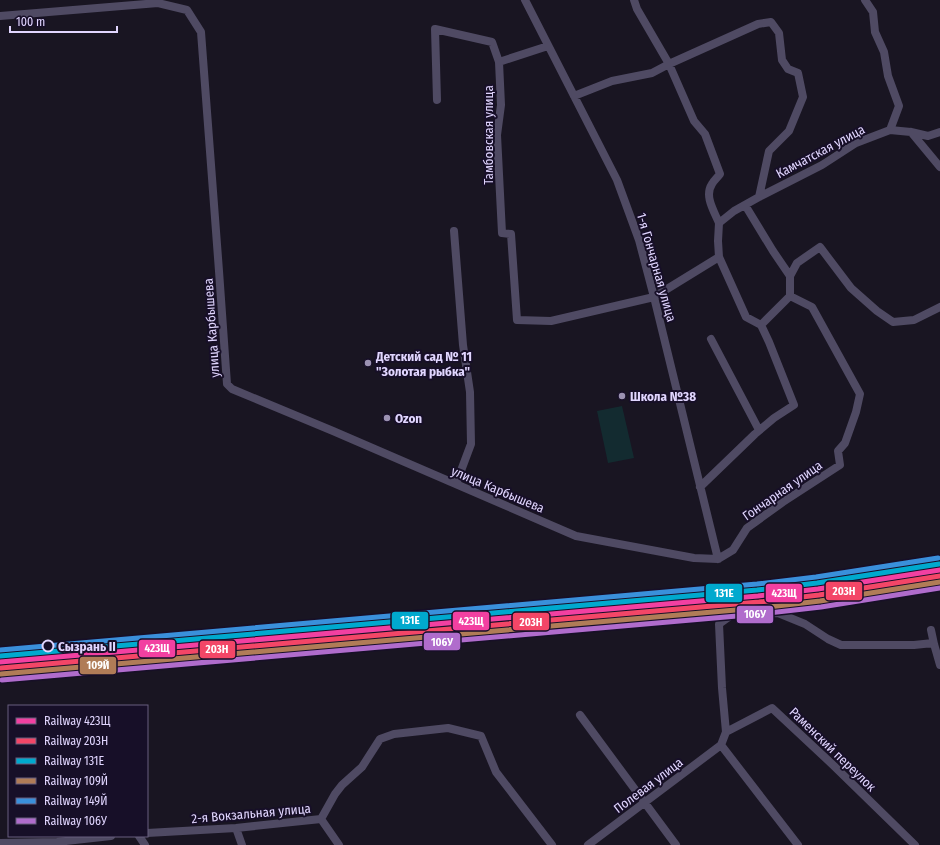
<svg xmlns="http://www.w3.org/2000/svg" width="940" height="845" viewBox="0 0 940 845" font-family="'Fira Sans Condensed',sans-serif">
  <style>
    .green { fill: #132b30 }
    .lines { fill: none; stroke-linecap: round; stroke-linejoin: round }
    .minor { stroke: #4f4a63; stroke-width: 8 }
    .rail-1-casing { stroke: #170f28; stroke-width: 8 }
    .rail-2-casing { stroke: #170f28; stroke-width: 8 }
    .rail-3-casing { stroke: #170f28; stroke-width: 8 }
    .rail-4-casing { stroke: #170f28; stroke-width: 8 }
    .rail-5-casing { stroke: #170f28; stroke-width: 8 }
    .rail-6-casing { stroke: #170f28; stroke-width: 8 }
    .rail-1 { stroke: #f240a1; stroke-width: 5 }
    .rail-2 { stroke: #f34667; stroke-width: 5 }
    .rail-3 { stroke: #00a9ce; stroke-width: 5 }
    .rail-4 { stroke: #b07c57; stroke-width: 5 }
    .rail-5 { stroke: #3a90db; stroke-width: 5 }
    .rail-6 { stroke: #b06ccc; stroke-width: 5 }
    .poi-dot { fill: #9b92b2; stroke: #170f28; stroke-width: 1.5 }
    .stop-dot { fill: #170f28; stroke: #e1d6ff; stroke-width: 2 }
    .labels { text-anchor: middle; stroke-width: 4; stroke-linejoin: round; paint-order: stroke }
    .street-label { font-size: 13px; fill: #e1d6ff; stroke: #170f28 }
    .poi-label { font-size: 13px; font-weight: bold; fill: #e1d6ff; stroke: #170f28; text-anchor: start }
    .stop-label { font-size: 13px; font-weight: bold; fill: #e1d6ff; stroke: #170f28; text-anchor: start }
    .line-badge { stroke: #170f28; stroke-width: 1.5 }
    .badge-label { font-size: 11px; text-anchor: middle; font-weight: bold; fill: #fff }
  </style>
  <rect width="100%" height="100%" fill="#191522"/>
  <!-- green -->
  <path class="green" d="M622 406 634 458 608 463 597 411Z"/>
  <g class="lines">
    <!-- minor -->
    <path class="minor" d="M525 0 617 180 639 240 654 297 718 559
      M634 0 637 9 669 64 694 121 705 134 720 174C718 177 714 180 712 184 704 196 714 211 719 223
      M865 0 873 12 875 32 884 52 888 76 899 106 890 130
      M0 16 158 3 187 10 201 32 219 271 227 384 232 389 333 431 576 536 694 558 718 559
      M499 62 548 46
      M574 96 612 81 652 73 669 64 758 24 771 22 779 33 782 60 788 69 798 73 803 97 789 131 769 151 759 197
      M437 100 435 29 492 42 499 62 501 105 497 135 502 233 511 234 517 320 551 321 654 297 719 257
      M911 132 940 167
      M745 205 773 251 790 276
      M454 231 463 345 470 392 471 444 456 484
      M790 296V276L797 263 820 247 851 288 877 311 893 322 914 320 940 307
      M761 325 790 296
      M711 339 759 430
      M700 487 755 434 774 418 794 405 769 342 761 325 746 317 719 257 718 241 719 223 734 211 759 197 822 165 856 143 890 130 911 132 928 136 940 132
      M718 559 733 550 747 528 783 502 840 465 838 451 845 443 856 412 860 394 812 307 790 296
      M931 630 934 644 940 665
      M580 715 676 845
      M726 732 772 708 833 765 915 845
      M721 745 726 732 722 688 719 624 733 614 778 613 805 624 828 639 841 645H914L933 643 934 644
      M721 745 798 845
      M321 819 339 845
      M236 828 242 845
      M147 833 236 828 321 819 335 794 342 785 362 767 380 739 394 734 448 728 481 736 496 772 552 845
      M139 836 145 845
      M0 843 57 842 111 836
      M588 845 721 745"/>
    <defs>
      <path id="rail-1" d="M0 662 758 596 818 589 940 570"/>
      <path id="rail-2" d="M1 668 759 602 819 595 940 576"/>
      <path id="rail-3" d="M0 656 757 590 817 583 939 564"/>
      <path id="rail-4" d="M1 674 759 608 820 601 940 582"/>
      <path id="rail-5" d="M0 650 757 584 816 577 938 558"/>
      <path id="rail-6" d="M2 680 760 614 821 607 940 588"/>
    </defs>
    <!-- rail-1 casing -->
    <use href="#rail-1" class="rail-1-casing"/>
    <!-- rail-2 casing -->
    <use href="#rail-2" class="rail-2-casing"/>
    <!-- rail-3 casing -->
    <use href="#rail-3" class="rail-3-casing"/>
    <!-- rail-4 casing -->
    <use href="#rail-4" class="rail-4-casing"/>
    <!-- rail-5 casing -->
    <use href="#rail-5" class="rail-5-casing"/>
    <!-- rail-6 casing -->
    <use href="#rail-6" class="rail-6-casing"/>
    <!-- rail-1 -->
    <use href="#rail-1" class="rail-1"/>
    <!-- rail-2 -->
    <use href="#rail-2" class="rail-2"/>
    <!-- rail-3 -->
    <use href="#rail-3" class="rail-3"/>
    <!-- rail-4 -->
    <use href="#rail-4" class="rail-4"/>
    <!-- rail-5 -->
    <use href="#rail-5" class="rail-5"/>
    <!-- rail-6 -->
    <use href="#rail-6" class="rail-6"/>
  </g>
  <!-- markers -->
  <g class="poi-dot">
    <circle cx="368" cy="363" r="4"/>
    <circle cx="622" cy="396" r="4"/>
    <circle cx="387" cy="418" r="4"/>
  </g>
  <circle class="stop-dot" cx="48" cy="646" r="5.5"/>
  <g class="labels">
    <!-- street labels -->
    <g class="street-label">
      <text transform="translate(488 135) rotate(-90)" y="5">Тамбовская улица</text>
      <text transform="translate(820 151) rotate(-28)" y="5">Камчатская улица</text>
      <text transform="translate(657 267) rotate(74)" y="5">1-я Гончарная улица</text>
      <text transform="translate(211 328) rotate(-94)" y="5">улица Карбышева</text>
      <text transform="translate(498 489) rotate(23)" y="5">улица Карбышева</text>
      <text transform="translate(782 490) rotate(-35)" y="5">Гончарная улица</text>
      <text transform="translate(833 749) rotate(44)" y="5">Раменский переулок</text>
      <text transform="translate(648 785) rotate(-37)" y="5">Полевая улица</text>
      <text transform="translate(251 813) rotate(-5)" y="5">2-я Вокзальная улица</text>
    </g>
    <!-- poi labels -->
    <g class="poi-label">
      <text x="376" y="361">Детский сад № 11<tspan x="376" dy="15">"Золотая рыбка"</tspan></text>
      <text x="630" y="401">Школа №38</text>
      <text x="395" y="423">Ozon</text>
    </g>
    <!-- stop labels -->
    <g class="stop-label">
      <text x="58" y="651">Сызрань II</text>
    </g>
  </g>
  <g class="line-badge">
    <rect x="825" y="581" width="38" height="20" rx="4" fill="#f34667"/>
    <rect x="705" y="583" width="38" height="20" rx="4" fill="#00a9ce"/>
    <rect x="765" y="583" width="38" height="20" rx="4" fill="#f240a1"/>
    <rect x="736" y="605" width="38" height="19" rx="4" fill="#b06ccc"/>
    <rect x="391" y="611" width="38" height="19" rx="4" fill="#00a9ce"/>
    <rect x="452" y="611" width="38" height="20" rx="4" fill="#f240a1"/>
    <rect x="512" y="612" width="38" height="19" rx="4" fill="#f34667"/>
    <rect x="423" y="632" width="38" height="19" rx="4" fill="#b06ccc"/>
    <rect x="138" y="639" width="38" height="19" rx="4" fill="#f240a1"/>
    <rect x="199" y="640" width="37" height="19" rx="4" fill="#f34667"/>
    <rect x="79" y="656" width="38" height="19" rx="4" fill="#b07c57"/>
  </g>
  <g class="badge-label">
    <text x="844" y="595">203Н</text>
    <text x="724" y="597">131Е</text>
    <text x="784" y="597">423Щ</text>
    <text x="755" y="618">106У</text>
    <text x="410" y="624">131Е</text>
    <text x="471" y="625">423Щ</text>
    <text x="531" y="626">203Н</text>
    <text x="442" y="646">106У</text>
    <text x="157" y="652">423Щ</text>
    <text x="217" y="653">203Н</text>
    <text x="98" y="669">109Й</text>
  </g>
  <!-- legend -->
  <rect x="8" y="705" width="140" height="132" fill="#170f28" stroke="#685f7e"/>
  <rect x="16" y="718" width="20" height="6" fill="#f240a1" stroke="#685f7e"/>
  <text x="44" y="725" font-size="12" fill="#e1d6ff">Railway 423Щ</text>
  <rect x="16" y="738" width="20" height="6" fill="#f34667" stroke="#685f7e"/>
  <text x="44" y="745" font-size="12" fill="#e1d6ff">Railway 203Н</text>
  <rect x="16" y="758" width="20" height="6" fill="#00a9ce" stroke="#685f7e"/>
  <text x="44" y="765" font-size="12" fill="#e1d6ff">Railway 131Е</text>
  <rect x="16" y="778" width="20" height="6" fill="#b07c57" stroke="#685f7e"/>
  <text x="44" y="785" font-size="12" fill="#e1d6ff">Railway 109Й</text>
  <rect x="16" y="798" width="20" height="6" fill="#3a90db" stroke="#685f7e"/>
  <text x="44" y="805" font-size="12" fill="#e1d6ff">Railway 149Й</text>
  <rect x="16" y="818" width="20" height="6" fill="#b06ccc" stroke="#685f7e"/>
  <text x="44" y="825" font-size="12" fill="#e1d6ff">Railway 106У</text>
  <!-- scale -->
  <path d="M10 26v6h107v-6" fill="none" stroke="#e1d6ff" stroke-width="2"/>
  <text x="16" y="26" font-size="12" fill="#e1d6ff" stroke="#170f28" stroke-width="3" paint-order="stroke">100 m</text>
</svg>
